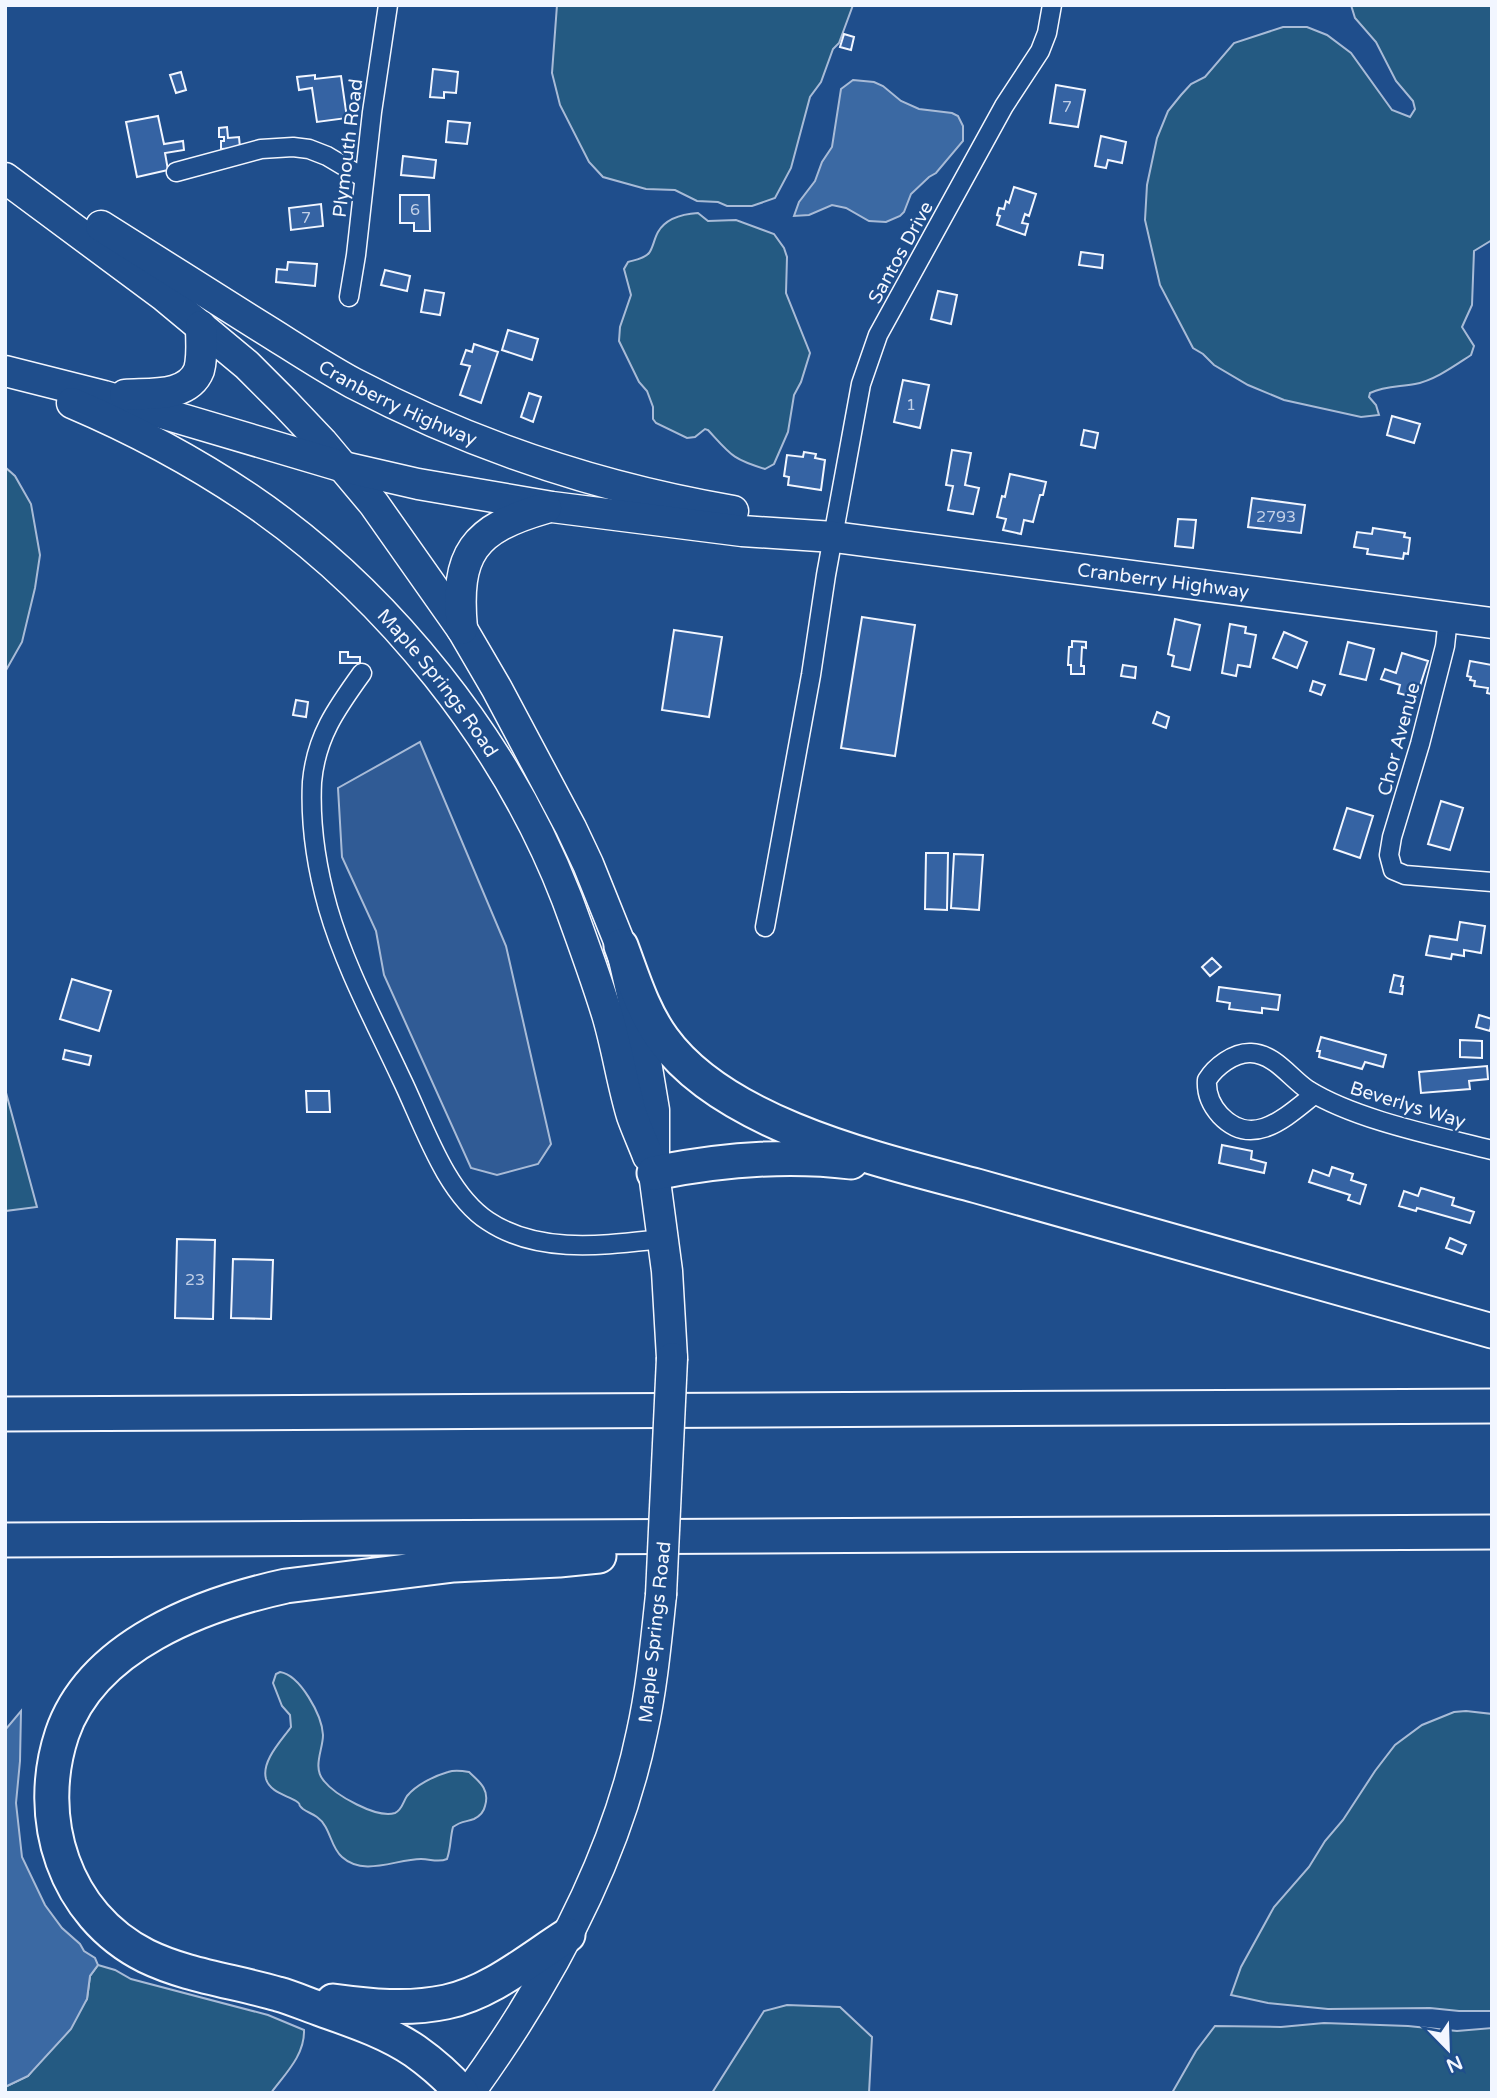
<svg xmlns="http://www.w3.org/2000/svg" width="1497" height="2098" viewBox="0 0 1497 2098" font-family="'Varela Round',sans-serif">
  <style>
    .green { fill: #245a82; stroke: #a8bbd7; stroke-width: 2 }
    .parking { fill: #305b95; stroke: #a8bbd7; stroke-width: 2 }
    .water { fill: #3b69a3; stroke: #a8bbd7; stroke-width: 2 }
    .building { fill: #3563a3; stroke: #f2f6ff; stroke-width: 2 }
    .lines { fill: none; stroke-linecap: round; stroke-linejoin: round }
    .street-casing { stroke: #f2f6ff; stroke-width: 21 }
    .primary-casing { stroke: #f2f6ff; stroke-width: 33 }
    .highway-casing { stroke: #f2f6ff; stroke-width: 37 }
    .street { stroke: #1f4e8c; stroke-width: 18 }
    .primary { stroke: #1f4e8c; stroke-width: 30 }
    .highway { stroke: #1f4e8c; stroke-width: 33 }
    .primary-bridge-casing { stroke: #f2f6ff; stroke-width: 33; stroke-linecap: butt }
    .primary-bridge { stroke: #1f4e8c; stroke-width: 30 }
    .labels { text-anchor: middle; stroke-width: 5; stroke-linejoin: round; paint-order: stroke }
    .number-label { font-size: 16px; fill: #c3d1e8 }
    .street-label { font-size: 19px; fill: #f2f6ff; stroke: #1f4e8c }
  </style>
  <rect width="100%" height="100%" fill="#1f4e8c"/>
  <!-- green -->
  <path class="green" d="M557 5H853L839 43 833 49 821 82 810 97 791 168 775 198 752 206H727L718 202 697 201 675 190 646 189 603 177 589 162 560 105 552 73Z
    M1351 5H1492V240L1474 251 1472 305 1462 327 1474 346 1471 355C1454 366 1435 380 1415 384 1399 387 1385 386 1370 393L1369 397 1376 405 1379 415 1361 417 1284 400 1248 385 1214 365 1203 354 1193 348 1160 285 1145 220 1147 185 1157 138 1168 111 1181 95 1191 84 1205 77 1234 43 1283 27H1307L1327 35 1351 53 1392 110 1410 117 1415 109 1413 101 1396 81 1376 42 1355 18Z
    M698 213 708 221 736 220 774 234 784 248 787 257 786 293 810 353 801 382 794 395 788 432 774 464 765 469C732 459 731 455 708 430L705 429 695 437 687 438 656 423 653 419V407L647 391 639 382 619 341 620 327 631 295 624 269 628 262C634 260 644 259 649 253 653 248 654 239 658 232 666 218 682 214 698 213Z
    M5 467 15 476 31 504 40 555 35 588 22 642 5 672Z
    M5 1089 37 1207 5 1211Z
    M280 1672C300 1675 322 1715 323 1735 323 1750 312 1767 324 1781 335 1795 377 1819 395 1813 402 1810 403 1802 407 1796 416 1785 434 1776 448 1772 454 1770 463 1771 469 1772 480 1782 490 1790 485 1806 484 1811 480 1816 474 1819 466 1822 461 1821 453 1827 450 1838 451 1848 447 1859 438 1863 431 1859 421 1859 396 1859 364 1877 342 1857 330 1847 331 1827 317 1817 313 1814 307 1812 303 1809 295 1802 304 1807 296 1801 286 1795 270 1792 266 1779 261 1761 282 1740 291 1727L290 1715 282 1706 273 1683 276 1674Z
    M1466 1711 1492 1714V2011H1459L1430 2008 1328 2009 1268 2003 1231 1995 1241 1967 1274 1907 1309 1867 1325 1841 1343 1820 1375 1771 1395 1745 1422 1725 1454 1712Z
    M98 1965 115 1970 131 1979 268 2015 304 2030C305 2055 285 2074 271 2093H5V2087L28 2076 87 1999 90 1976Z
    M787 2005 840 2007 872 2037 869 2093H712L764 2011Z
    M1324 2023 1408 2026 1457 2031 1492 2028V2093H1172L1196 2051 1215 2026 1281 2027Z"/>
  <!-- parking -->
  <path class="parking" d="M420 742 506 946 551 1144 538 1164 497 1175 471 1168 384 975 376 931 342 857 338 788Z"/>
  <!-- water -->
  <path class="water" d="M853 80 874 82 883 86 901 101 919 109 952 113 958 116 963 126V141L936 173 929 177 911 194 904 212 900 216 886 222 869 221 846 208 832 205 809 215 794 216 799 202 815 181 822 162 832 147 841 89Z
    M21 1711 20 1761 16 1803 22 1857 45 1905 62 1928 80 1944 84 1951 95 1958 98 1965 90 1976 87 1999 71 2029 28 2076 5 2087V1730Z"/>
  <!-- building -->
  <path class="building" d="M844 34 854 37 851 50 840 47Z
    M433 69 458 72 456 93 444 92V98L430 97Z
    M181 72 186 90 176 93 170 75Z
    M315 75V79L341 76 347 118 317 122 312 88 299 90 297 77Z
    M1056 85 1085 90 1078 127 1050 123Z
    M158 116 164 144 183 141 184 150 165 153 168 170 137 177 126 122Z
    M448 121 470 123 467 144 446 142Z
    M227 127 228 138 239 137 240 148 221 149V141H224V137H219V128Z
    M1101 136 1126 142 1122 163 1108 160 1106 168 1095 166Z
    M403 156 436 160 434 178 401 175Z
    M1014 187 1036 194 1029 216 1025 214 1022 223 1028 224 1025 235 997 225 1000 216 997 215 999 208 1004 209 1006 201 1009 203Z
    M400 195H429L430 231H414V223H400Z
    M321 204 323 226 291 230 289 208Z
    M1081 252 1103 255 1102 268 1079 265Z
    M288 262 317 264 315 286 276 282 277 269 287 270Z
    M385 270 410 276 407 291 381 285Z
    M425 290 444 293 440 315 421 312Z
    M938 291 957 295 951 324 931 319Z
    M508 330 538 339 532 360 502 350Z
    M474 344 498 352 481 403 460 395 470 366 461 364 466 350 472 352Z
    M903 380 929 385 920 428 894 422Z
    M529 393 541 397 533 422 521 417Z
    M1392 416 1420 424 1414 443 1387 435Z
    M1084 430 1098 433 1095 448 1081 445Z
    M952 450 971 453 965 485 979 488 973 514 948 510 953 486 946 485Z
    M804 452 816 454 815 458 825 460 821 490 788 485 789 477 784 476 787 455 803 457Z
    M1010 474 1046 482 1043 495H1040L1033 522 1024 520 1021 534 1003 530 1006 519 997 517 1002 496 1005 497Z
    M1252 498 1305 505 1301 533 1248 527Z
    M1178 519 1196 520 1193 548 1175 546Z
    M1373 528 1405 533 1404 537 1410 538 1408 554 1404 553 1403 559 1367 554 1368 549 1354 547 1357 532 1372 534Z
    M862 617 915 625 895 756 841 748Z
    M1175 619 1200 625 1190 670 1172 666 1174 656 1168 654Z
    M1230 624 1246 627 1245 633 1256 635 1250 667 1238 665 1236 676 1222 673Z
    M674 630 722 637 709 717 662 710Z
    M1284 632 1307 642 1297 668 1273 658Z
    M1072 641 1086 642V648L1082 647 1081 666H1084V674H1071V665H1068L1069 647H1072Z
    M1348 642 1374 649 1366 680 1340 674Z
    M340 652H348V657H360V663H340Z
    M1402 653 1428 661 1416 698 1398 693 1400 685 1381 679 1385 669 1396 673Z
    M1470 661 1492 665 1491 694 1487 693 1488 688 1474 686 1475 681 1470 680 1471 677 1467 676Z
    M1123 665 1136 667 1135 678 1121 676Z
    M1313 681 1325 685 1321 695 1310 691Z
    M296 700 308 702 306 717 293 715Z
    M1157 712 1169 717 1166 728 1153 723Z
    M1441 801 1463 808 1450 850 1428 844Z
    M1347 808 1373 816 1360 858 1334 849Z
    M926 853H948L947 910 925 909Z
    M954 854 983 855 979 910 951 908Z
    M1460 922 1485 926 1481 953 1464 950V956L1452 954 1451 959 1426 955 1430 936 1457 940Z
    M1212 958 1221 967 1210 976 1202 967Z
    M1394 975 1403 977 1401 986H1403L1402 994 1390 992Z
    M72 979 111 991 99 1031 60 1019Z
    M1219 987 1280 995 1278 1010 1262 1008V1013L1229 1009 1230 1003 1217 1001Z
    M1479 1015 1492 1019 1490 1031 1476 1027Z
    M1321 1037 1386 1055 1383 1067 1365 1062 1362 1069 1319 1057 1320 1051H1317Z
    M1460 1040 1482 1041V1058L1460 1057Z
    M65 1050 91 1056 89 1065 63 1059Z
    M1487 1066 1488 1079 1469 1081 1470 1089 1421 1093 1419 1072Z
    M306 1091H329L330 1112H307Z
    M1222 1145 1252 1151 1251 1159 1266 1163 1264 1173 1219 1163Z
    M1332 1167 1353 1174 1351 1180 1366 1185 1360 1204 1348 1200 1350 1195 1309 1182 1313 1170 1329 1176Z
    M1421 1188 1454 1198 1452 1205 1474 1212 1470 1223 1417 1208 1416 1211 1399 1206 1404 1191 1418 1196Z
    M1450 1238 1466 1245 1462 1254 1446 1248Z
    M177 1239 215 1240 213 1319 175 1318Z
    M233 1259 273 1260 271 1319 231 1318Z"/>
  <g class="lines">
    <defs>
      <path id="street" d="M176 172 261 149 293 147 309 149 327 156 364 178
        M349 297 356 255 372 112 388 5
        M1448 618 1445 646 1420 744 1392 837 1389 855 1393 870 1405 875 1492 882
        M362 673C336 709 316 737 312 782 310 823 317 869 328 908 345 967 375 1022 401 1078 423 1123 445 1193 488 1221 539 1255 605 1245 663 1239
        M765 927 811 675 826 575 861 384 878 335 1004 106 1040 51 1047 33 1052 5
        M1315 1094C1287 1116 1253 1150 1220 1115 1211 1105 1206 1094 1207 1080 1215 1067 1234 1052 1251 1053 1275 1054 1290 1078 1308 1090 1356 1120 1437 1136 1492 1150"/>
      <g id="primary">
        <path d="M5 178 164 296 247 365 285 403 322 442 374 504 462 629 497 689 571 828 588 864 621 946 642 1038 654 1110V1173L667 1271 672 1358"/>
        <path id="s1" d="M101 226C153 259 206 292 258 325 289 344 320 365 353 383 473 446 599 488 733 511"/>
        <path id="s2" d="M5 371 104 396 344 467 418 484 552 507 742 531 834 537 1492 623"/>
        <path d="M125 395C149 393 188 398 199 370 203 356 201 340 201 326"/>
        <path id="s3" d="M72 403C133 429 193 461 248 498 387 592 507 743 567 899 581 937 595 975 607 1014 617 1047 622 1083 632 1116 637 1130 643 1143 648 1156"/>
        <path d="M462 629C455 553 473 529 546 508"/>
        <path d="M469 2093C547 1985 615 1863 642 1732 652 1687 656 1641 661 1595"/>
      </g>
      <path id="highway" d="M621 946C633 978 643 1012 663 1039 725 1125 880 1160 977 1186L1492 1331
        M654 1173C719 1160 786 1154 851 1162
        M5 1414 1492 1406
        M5 1540 1492 1532
        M333 2001C370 2006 408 2010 446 2002 490 1993 530 1959 568 1935
        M462 2093C448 2077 432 2063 415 2051 387 2032 354 2021 323 2010 308 2005 293 1998 278 1994 234 1981 187 1976 146 1956 64 1915 34 1818 62 1734 92 1645 203 1604 286 1586L454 1565 559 1560 599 1556"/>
    </defs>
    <!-- street casing -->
    <use href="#street" class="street-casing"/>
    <!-- primary casing -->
    <use href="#primary" class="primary-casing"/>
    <!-- highway casing -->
    <use href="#highway" class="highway-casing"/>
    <!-- street -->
    <use href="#street" class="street"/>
    <!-- primary -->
    <use href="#primary" class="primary"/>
    <!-- highway -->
    <use href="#highway" class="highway"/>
    <defs>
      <path id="primary-bridge" d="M661 1595 672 1358"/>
    </defs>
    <!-- primary-bridge casing -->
    <use href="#primary-bridge" class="primary-bridge-casing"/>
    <!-- primary-bridge -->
    <use href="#primary-bridge" class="primary-bridge"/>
  </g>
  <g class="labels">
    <!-- number labels -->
    <g class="number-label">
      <text x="1067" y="112">7</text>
      <text x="415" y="215">6</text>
      <text x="306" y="223">7</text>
      <text x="911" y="410">1</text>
      <text x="1276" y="522">2793</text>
      <text x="195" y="1285">23</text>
    </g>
    <!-- street labels -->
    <g class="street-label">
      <text transform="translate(347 148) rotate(-83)" y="7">Plymouth Road</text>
      <text transform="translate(900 252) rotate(-61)" y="7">Santos Drive</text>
      <text dy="7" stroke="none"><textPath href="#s1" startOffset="346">Cranberry Highway</textPath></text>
      <text dy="7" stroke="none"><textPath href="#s2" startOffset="1180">Cranberry Highway</textPath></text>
      <text dy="7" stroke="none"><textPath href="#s3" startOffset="467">Maple Springs Road</textPath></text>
      <text transform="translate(1398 739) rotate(-75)" y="7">Chor Avenue</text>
      <text transform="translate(1408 1104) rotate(17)" y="7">Beverlys Way</text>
      <text transform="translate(654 1632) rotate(-84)" y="7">Maple Springs Road</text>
    </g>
  </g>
  <!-- border -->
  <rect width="1497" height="2098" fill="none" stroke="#f2f6ff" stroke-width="14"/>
  <!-- north arrow -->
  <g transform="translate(1448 2049) rotate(157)" stroke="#1f4e8c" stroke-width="5" paint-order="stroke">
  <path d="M0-5L12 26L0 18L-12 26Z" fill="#f2f6ff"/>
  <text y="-10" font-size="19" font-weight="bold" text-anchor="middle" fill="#f2f6ff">N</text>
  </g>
</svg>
